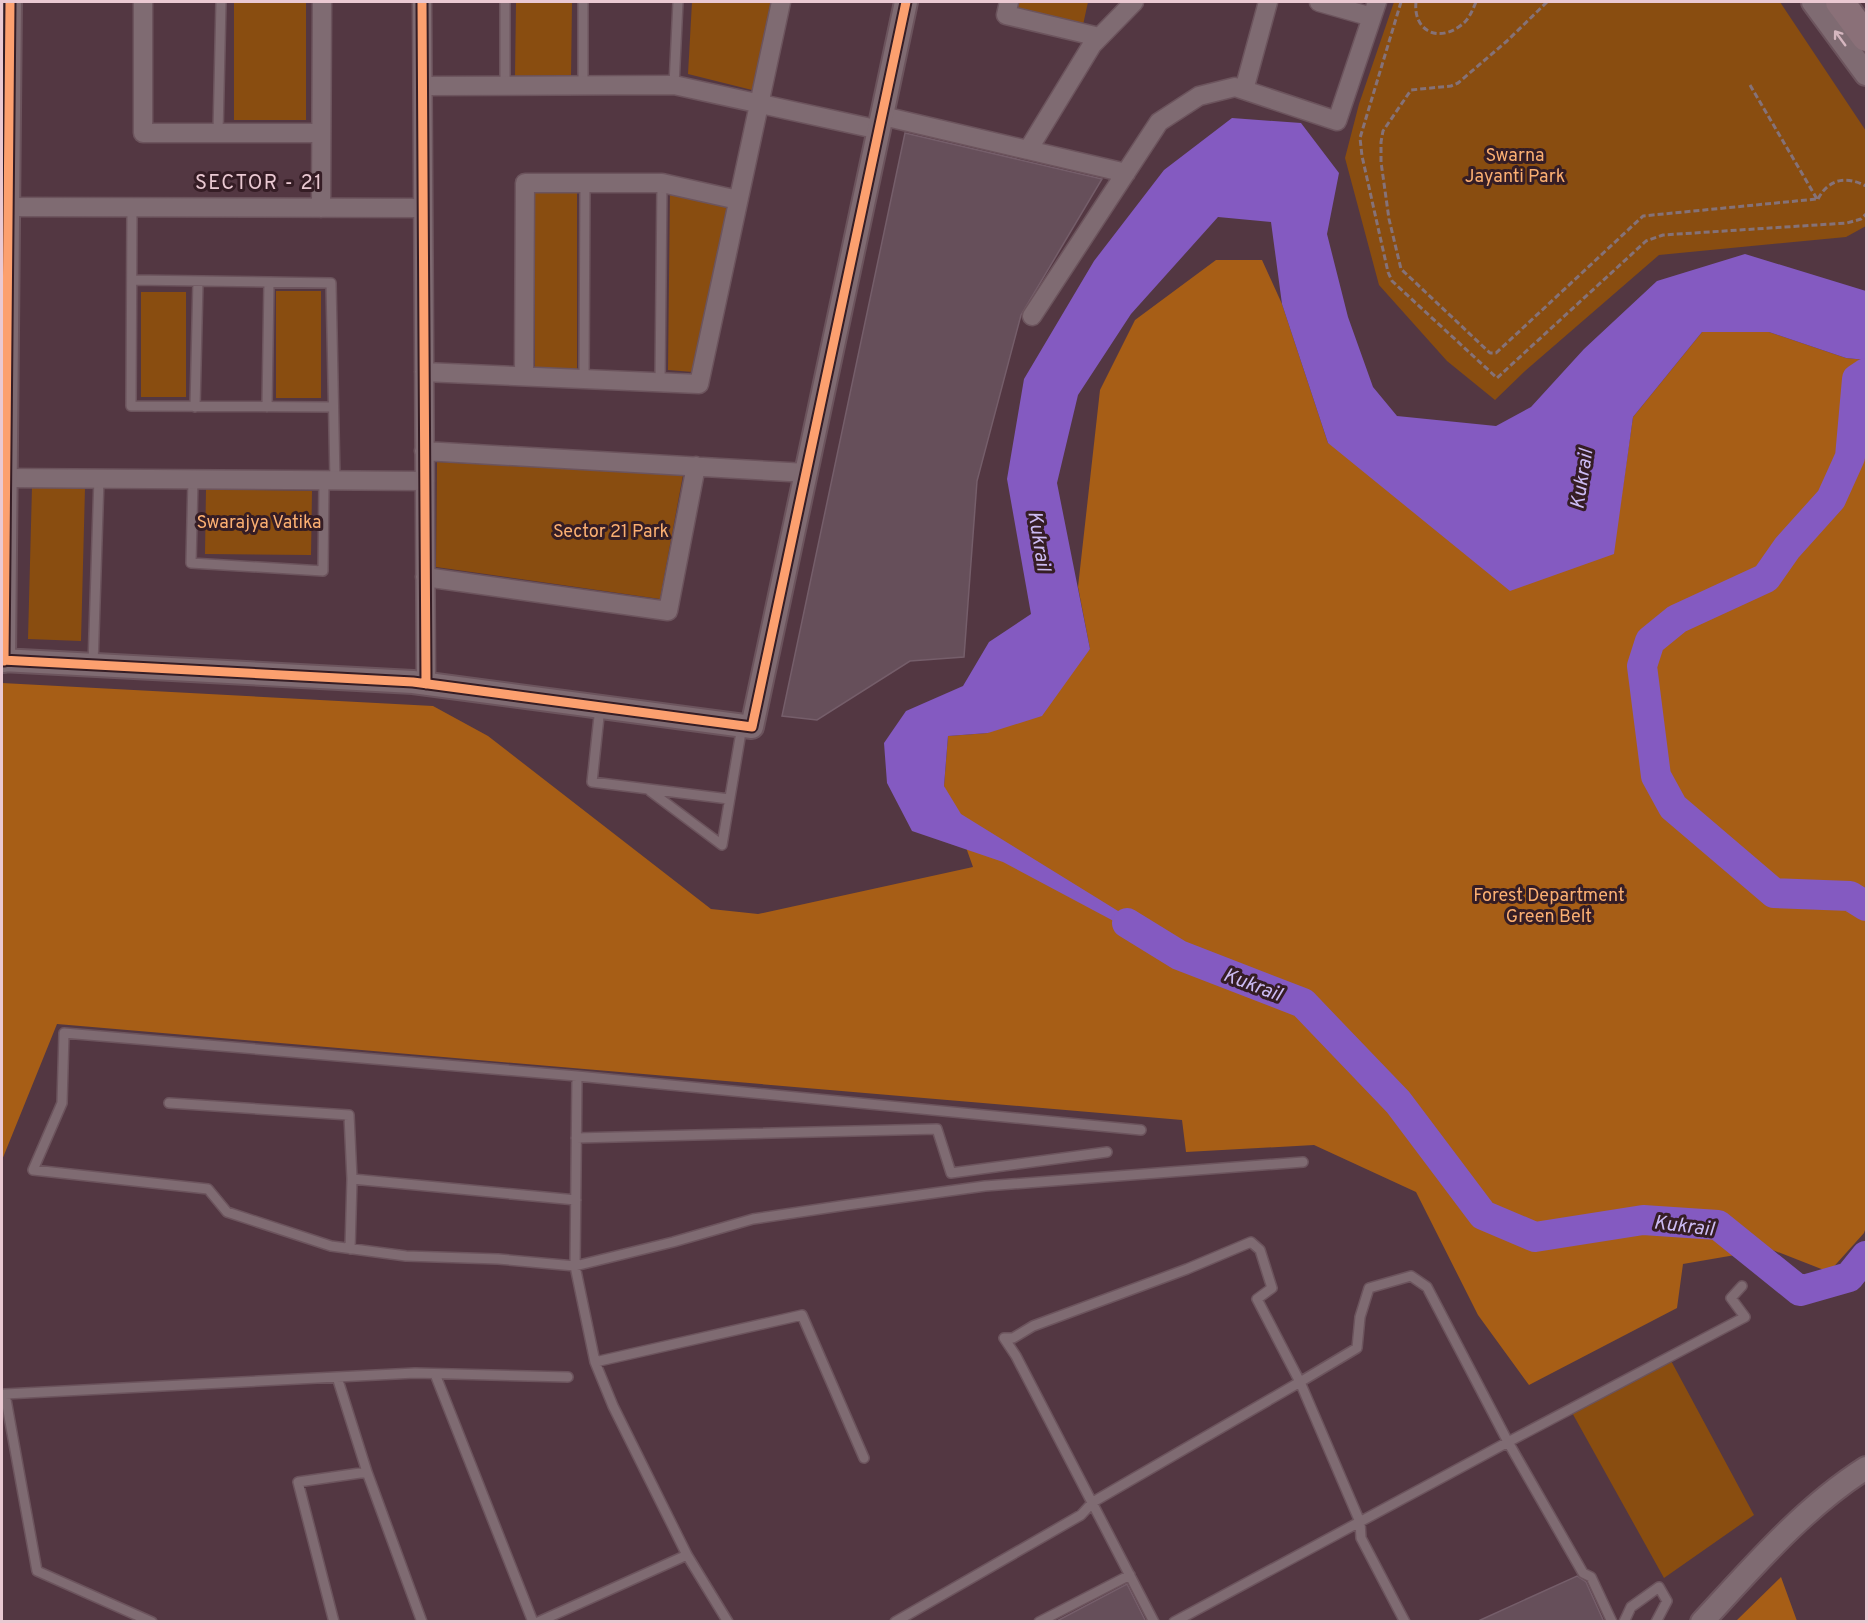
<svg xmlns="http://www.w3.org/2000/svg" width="1868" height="1623" viewBox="0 0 1868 1623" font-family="Overpass,sans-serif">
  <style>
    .green { fill: #894d10 }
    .forest { fill: #a75e16 }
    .water { fill: #845ac1 }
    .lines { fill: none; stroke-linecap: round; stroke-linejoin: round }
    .river { stroke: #845ac1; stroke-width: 30 }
    .building { fill: #664f5a; stroke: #755e6a; stroke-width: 1.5 }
    .service-casing { stroke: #6c545d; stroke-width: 12 }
    .minor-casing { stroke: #6c545d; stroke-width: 21 }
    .tertiary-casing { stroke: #6c545d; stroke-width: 26 }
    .trunk-casing { stroke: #6c545d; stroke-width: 32 }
    .path { stroke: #857278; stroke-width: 3; stroke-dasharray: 6 3; stroke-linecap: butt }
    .service { stroke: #7f6b72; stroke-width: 9 }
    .minor { stroke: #7f6b72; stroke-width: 18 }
    .tertiary { stroke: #7f6b72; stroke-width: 22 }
    .trunk { stroke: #8a7078; stroke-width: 28 }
    .cycleway-casing { stroke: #351d25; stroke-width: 13 }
    .cycleway { stroke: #fca06f; stroke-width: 9 }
    .oneway { stroke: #d5b6bf }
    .labels { text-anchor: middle; stroke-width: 6; stroke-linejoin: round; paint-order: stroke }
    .park-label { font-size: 18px; fill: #fbaf72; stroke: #351d25 }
    .neighbourhood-label { font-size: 20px; letter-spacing: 1.5px; fill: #eac9d2; stroke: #351d25 }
    .water-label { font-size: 20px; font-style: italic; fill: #ccbbf3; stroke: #351d25 }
  </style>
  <rect width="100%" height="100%" fill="#533742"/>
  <!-- green -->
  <path class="green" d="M234 2H306V120H234Z
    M516 2H572L571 77 515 76Z
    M692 2H772L752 90 688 74Z
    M1014 2H1088L1083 25 1012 11Z
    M1394 2H1780L1866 131V226L1846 237 1659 255 1525 371 1495 400 1447 361 1379 285 1345 158 1359 104Z
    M670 191 728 205 693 372 668 370Z
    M535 192H577V369H535Z
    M276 291H321V398H276Z
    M141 292H186V397H141Z
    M437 462 683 475 660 599 436 567Z
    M32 487 85 488 81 641 28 639Z
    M206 489 312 491 311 555 205 554Z
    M1669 1357 1754 1515 1664 1578 1570 1409Z"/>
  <!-- forest -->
  <path class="forest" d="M1216 260H1262L1282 304 1328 443 1613 554 1633 417 1702 332H1769L1846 358 1866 360V1227L1864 1233 1829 1272 1770 1249 1683 1264 1677 1308 1529 1385 1478 1315 1416 1192 1314 1145 1186 1152 1182 1120 57 1024 2 1160V683L433 706 488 736 711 909 758 914 973 867 944 786 948 736 988 733 1090 649 1078 587 1100 390 1135 320Z
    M1781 1577 1797 1621H1736Z"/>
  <!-- water -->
  <path class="water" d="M1232 118 1301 123 1339 173 1327 234 1348 317 1373 387 1397 416 1496 426 1531 407 1584 349 1657 281 1745 254 1866 291V360L1846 358 1769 332H1702L1633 417 1614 554 1510 591 1328 443 1282 304 1271 222 1218 217 1131 314 1078 395 1057 483 1090 649 1042 716 988 733 948 736 944 786 961 814 1144 927 1162 943 1138 934 1003 862 912 831 887 783 884 743 906 711 963 686 989 642 1031 614 1007 479 1024 379 1094 261 1164 170Z"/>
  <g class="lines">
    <!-- river -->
    <path class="river" d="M1866 373 1857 379 1850 457 1831 499 1787 548 1766 578 1677 619 1650 641 1642 666 1656 776 1673 807 1774 893 1850 896 1866 906
      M1127 923 1179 955 1303 1003 1398 1102 1483 1215 1535 1237 1643 1220 1718 1225 1800 1291 1849 1277 1866 1256"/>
  </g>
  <!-- building -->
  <path class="building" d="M905 133 1102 179 1021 315 977 481 964 657 910 661 817 720 782 716Z
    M1577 1576 1586 1582 1604 1622H1476Z
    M1127 1584 1146 1622H1055Z"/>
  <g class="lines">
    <defs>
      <path id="service" d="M674 85 678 2
        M505 86V2
        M583 86V2
        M218 133 221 2
        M132 207 131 406 333 407
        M132 280 331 283 335 480
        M584 379 585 183
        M660 383 662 183
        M195 407 198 281
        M267 407 269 282
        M193 479 191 563 323 571 324 480
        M93 665 99 478
        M600 707 592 782 729 799
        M650 791 722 845 742 726
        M577 1076 575 1266 595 1362 613 1406 687 1555 728 1622
        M169 1103 349 1115 352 1179
        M1141 1130 577 1076 64 1033 62 1103 33 1170 208 1189 227 1212 331 1246 406 1256 498 1259 575 1266 673 1242 753 1219 847 1205 985 1186 1303 1162
        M576 1138 937 1129 951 1173 1107 1152
        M350 1249 352 1179 576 1200
        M595 1362 802 1315 864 1458
        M435 1374 533 1622
        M367 1472 422 1622
        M152 1622 37 1571 5 1394 415 1373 568 1377
        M334 1622 298 1482 367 1472 337 1377
        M538 1622 687 1555
        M895 1622 1081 1515 1093 1502 1300 1382 1360 1522 1361 1538 1405 1622
        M1039 1622 1130 1575
        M1154 1622 1016 1356 1004 1338H1013L1033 1326 1187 1269 1251 1242 1260 1250 1272 1288 1257 1299 1300 1382 1357 1348 1360 1317 1369 1288 1411 1276 1427 1287 1508 1442 1745 1317 1731 1298 1742 1286
        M1174 1622 1508 1442 1583 1573 1591 1577 1612 1622
        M1624 1622 1631 1607 1659 1587 1667 1601 1656 1622"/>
      <path id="minor" d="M143 2V133H321
        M422 2 426 684
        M1009 2 1006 15 1099 37
        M1319 2 1372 17
        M423 86 674 85 880 130
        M1244 90 1268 2
        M883 116 1126 173
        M1028 150 1092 45 1134 2
        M2 207 423 208
        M321 208 322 2
        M1032 316 1159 122 1199 96 1235 87 1337 121 1377 2
        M424 372 699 384 781 2
        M524 376 525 183H662L738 200
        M424 451 807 473
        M6 478 425 481
        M425 577 668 611 696 466"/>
      <path id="tertiary" d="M1813 2 1866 74
        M2 660 413 682 752 727 906 2
        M4 661 10 2
        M1702 1622C1753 1567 1803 1508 1866 1468"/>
      <path id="trunk" d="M1840 2 1866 37"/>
    </defs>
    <!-- service casing -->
    <use href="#service" class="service-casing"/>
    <!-- minor casing -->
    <use href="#minor" class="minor-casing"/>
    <!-- tertiary casing -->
    <use href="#tertiary" class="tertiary-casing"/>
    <!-- trunk casing -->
    <use href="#trunk" class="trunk-casing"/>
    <!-- path -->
    <path class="path" d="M1401 2 1360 138 1362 156 1388 272 1392 281 1497 378 1646 241 1663 235 1847 223 1861 219 1866 214
      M1416 2C1413 30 1437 43 1460 26 1469 20 1472 11 1476 2
      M1547 2 1507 41 1458 83 1451 86 1411 90 1383 131 1381 142V162L1389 219 1401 269 1490 353H1496L1643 216 1817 199
      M1750 85 1817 199
      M1818 199C1829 178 1847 176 1866 186"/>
    <!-- service -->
    <use href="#service" class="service"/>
    <!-- minor -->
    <use href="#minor" class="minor"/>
    <!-- tertiary -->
    <use href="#tertiary" class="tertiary"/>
    <!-- trunk -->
    <use href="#trunk" class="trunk"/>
    <defs>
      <path id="cycleway" d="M422 2 426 684
        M2 660 413 682 752 727 906 2
        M4 661 10 2"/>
    </defs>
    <!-- cycleway casing -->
    <use href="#cycleway" class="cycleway-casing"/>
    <!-- cycleway -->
    <use href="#cycleway" class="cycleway"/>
  </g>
  <!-- one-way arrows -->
  <defs><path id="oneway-shaft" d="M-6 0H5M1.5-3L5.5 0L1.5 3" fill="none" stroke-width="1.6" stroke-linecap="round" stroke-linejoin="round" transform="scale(1.5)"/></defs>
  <use class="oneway" href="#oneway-shaft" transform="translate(1840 38) rotate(-126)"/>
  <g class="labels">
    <!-- park labels -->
    <g class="park-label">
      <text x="1515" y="161">Swarna<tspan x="1515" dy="21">Jayanti Park</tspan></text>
      <text x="259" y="528">Swarajya Vatika</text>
      <text x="611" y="537">Sector 21 Park</text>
      <text x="1549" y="901">Forest Department<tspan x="1549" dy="21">Green Belt</tspan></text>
    </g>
    <!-- neighbourhood labels -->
    <g class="neighbourhood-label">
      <text x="259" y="189">SECTOR - 21</text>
    </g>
    <!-- water labels -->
    <g class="water-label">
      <text transform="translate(1581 479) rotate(-81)" y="7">Kukrail</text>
      <text transform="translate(1040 541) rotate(81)" y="7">Kukrail</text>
      <text transform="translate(1253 984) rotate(21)" y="7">Kukrail</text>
      <text transform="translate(1684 1225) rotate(7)" y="7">Kukrail</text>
    </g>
  </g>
  <!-- border -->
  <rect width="1868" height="1623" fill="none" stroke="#eac9d2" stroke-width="6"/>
</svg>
